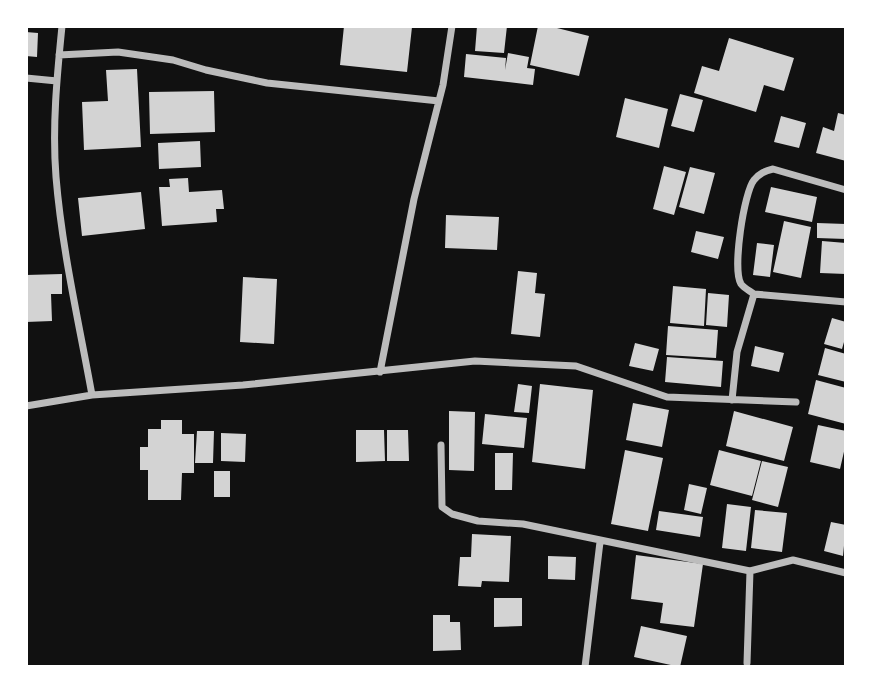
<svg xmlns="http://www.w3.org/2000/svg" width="872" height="693" viewBox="0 0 872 693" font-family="Quicksand,sans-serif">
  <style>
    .building { fill: #d3d3d3 }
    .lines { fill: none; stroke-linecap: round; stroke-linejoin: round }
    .minor { stroke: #bcbcbc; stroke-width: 7 }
  </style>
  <rect width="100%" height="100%" fill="#111"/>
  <!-- building -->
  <path class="building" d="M344 26 412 27 407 72 340 65Z
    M477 26H507L504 53 475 51Z
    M538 26H549L589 36 579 76 530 65Z
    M26 32 38 33 37 57 26 56Z
    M729 38 794 58 784 91 764 85 756 112 694 93 702 66 719 71Z
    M508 53 529 57 527 68 535 69 533 85 464 77 466 54 506 58 505 70Z
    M137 69 141 147 84 150 82 102 108 101 106 70Z
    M214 91 215 132 150 134 149 92Z
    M680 94 703 100 694 132 671 126Z
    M625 98 668 109 659 148 616 137Z
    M838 113 846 115V161L816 153 823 127 834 131Z
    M781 116 806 123 799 148 774 142Z
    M200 141 201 167 159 169 158 143Z
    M664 166 686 172 674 215 653 209Z
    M690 167 715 173 704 214 679 207Z
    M188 178 189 192 222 190 224 209H216L217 222 162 226 159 187H170L169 179Z
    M771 187 817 197 812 222 765 212Z
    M141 192 145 229 82 236 78 198Z
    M446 215 499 217 497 250 445 248Z
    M784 221 811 227 801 278 773 272Z
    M817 223 846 224V239L817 238Z
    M696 231 724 237 718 259 691 252Z
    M822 241 846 243V274L820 273Z
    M757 243 774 245 770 277 753 275Z
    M518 271 537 273 535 293 545 294 540 337 511 334Z
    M62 274V294H51L52 321 26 322V275Z
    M243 277 277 279 274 344 240 342Z
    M673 286 706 289 704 326 670 323Z
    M708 293 729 295 727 327 706 325Z
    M832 318 846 322V335L842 349 824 344Z
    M668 326 718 330 716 358 666 355Z
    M635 343 659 349 653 371 629 366Z
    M755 346 784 353 779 372 751 366Z
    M825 348 846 354V382L818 375Z
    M667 357 723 361 721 387 665 382Z
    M816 380 846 388V424L808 414Z
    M518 384 532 386 529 413 514 412Z
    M540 384 593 390 585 469 532 462Z
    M633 403 669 410 662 447 626 440Z
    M449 411 475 412 474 471 449 470Z
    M734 411 793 427 784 461 726 446Z
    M485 414 527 418 524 448 482 444Z
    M161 420H182V434H194V473H182L181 500H148V470H140V447H148V429H161Z
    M818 425 846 431V443L840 469 810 462Z
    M356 430H384L385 461 356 462Z
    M387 430H408L409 461H387Z
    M197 431H214L213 463H195Z
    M221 433 246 434 245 462 221 461Z
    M625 450 663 458 648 531 611 524Z
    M719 450 761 461 752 496 710 485Z
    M495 453H513L512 490H495Z
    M762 461 788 467 778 507 752 500Z
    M214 471H230V497H214Z
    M689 484 707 488 701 514 684 510Z
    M727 504 751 507 746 551 722 548Z
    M755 510 787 513 782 552 751 548Z
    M659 511 703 517 700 537 656 530Z
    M831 522 846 525 843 556 824 551Z
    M472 534 511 536 509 582 482 581 481 587 458 586 460 557H471Z
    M636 555 703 564 694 627 660 623 663 603 631 599Z
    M548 556 576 557 575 580 548 579Z
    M494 598H522V626L494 627Z
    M433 615H450V622H460L461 650 433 651Z
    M641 626 687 636 680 667 634 657Z"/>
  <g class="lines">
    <!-- minor -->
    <path class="minor" d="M62 26C57 76 52 127 56 177 62 250 79 323 92 395L243 385 475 361 576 366 667 397 796 402
      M59 55 118 52 173 60 206 70 267 83 439 101
      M26 78 57 81
      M754 294C750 291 744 288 741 284 732 270 744 192 754 180 760 173 765 171 773 169L846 190
      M380 372 414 199 443 85 452 26
      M732 400 737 352 754 294 846 302
      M26 406 92 395
      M441 445 442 507 452 514 478 521 523 524 750 571 793 560 846 573
      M747 663 750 571
      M585 667 600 542"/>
  </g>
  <!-- border -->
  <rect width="872" height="693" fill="none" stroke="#ffffff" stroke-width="56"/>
</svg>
